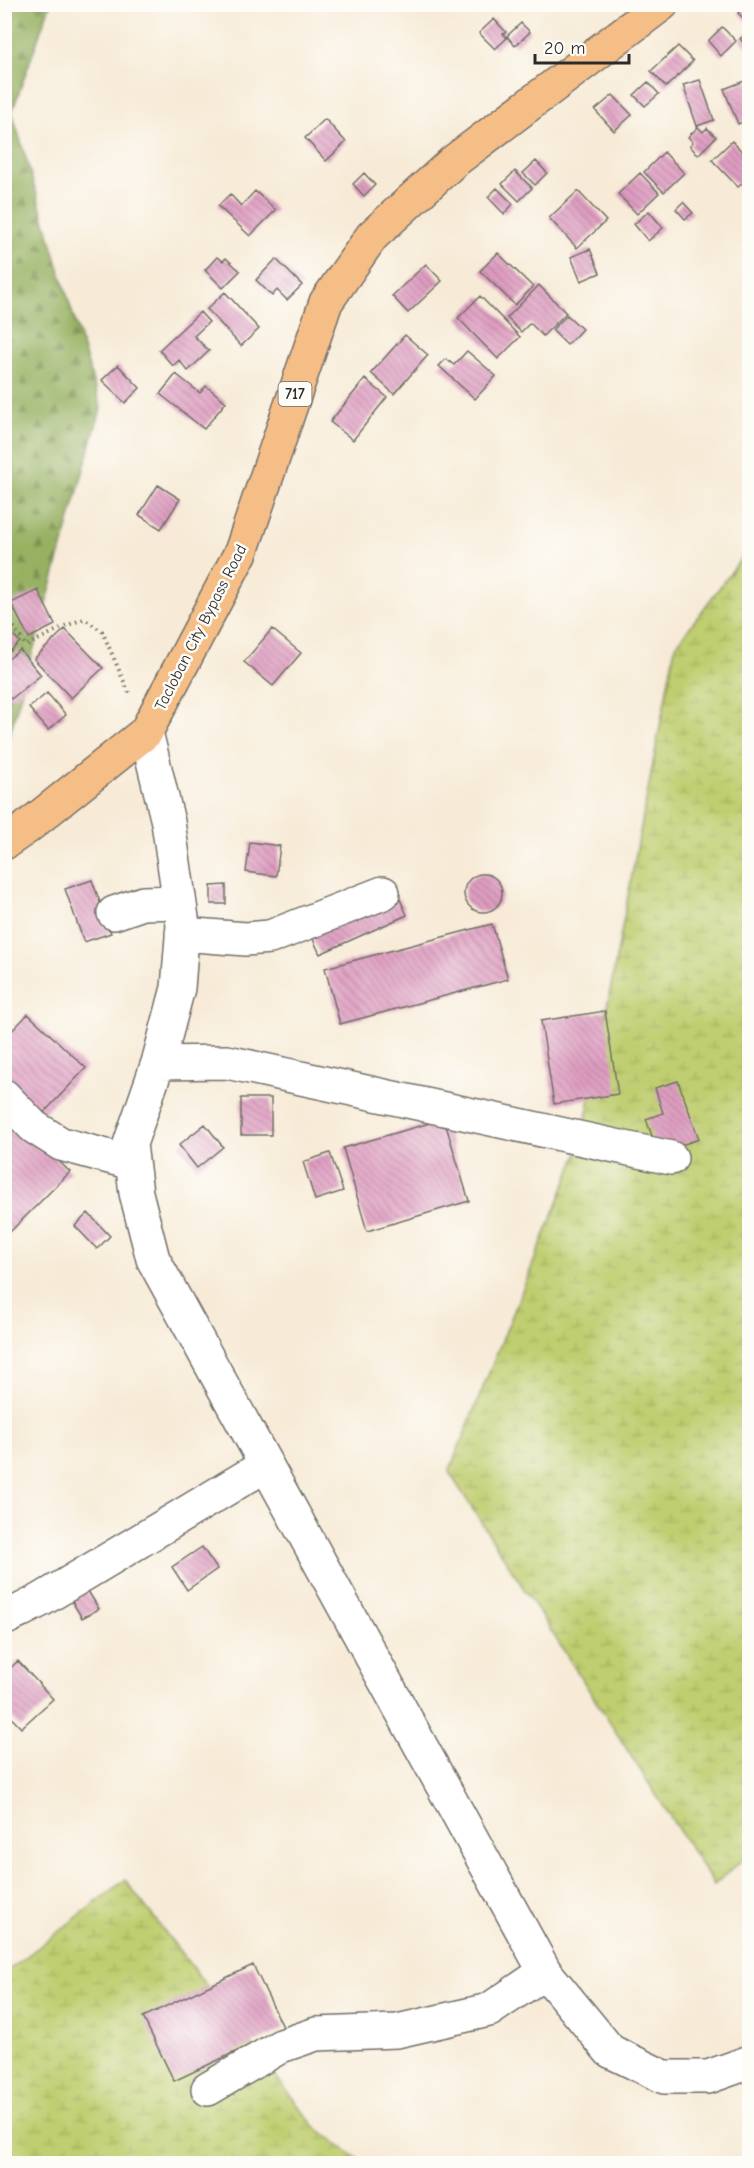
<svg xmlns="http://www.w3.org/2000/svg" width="754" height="2168" viewBox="0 0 754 2168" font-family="'Comic Neue',sans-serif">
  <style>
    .forest { fill: url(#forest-firs); stroke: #616e46; stroke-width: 1.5 }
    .wetland { fill: url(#wetland-marsh); stroke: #757c4e; stroke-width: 1.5 }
    .building { fill: url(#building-back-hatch) }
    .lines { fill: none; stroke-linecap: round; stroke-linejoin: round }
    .minor-casing { stroke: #726e67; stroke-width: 36 }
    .highway-casing { stroke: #726e67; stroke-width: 36 }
    .path { stroke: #726e67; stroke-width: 4; stroke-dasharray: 1.5 4.5; stroke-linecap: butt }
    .minor { stroke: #fff; stroke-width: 33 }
    .highway { stroke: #f6be87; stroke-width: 33 }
    .labels { text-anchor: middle; stroke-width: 5; stroke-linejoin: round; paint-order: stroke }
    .shield { fill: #fdfcf7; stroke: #6a6a68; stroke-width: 1.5 }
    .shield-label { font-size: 15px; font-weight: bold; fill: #2b2b2b }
    .street-label { font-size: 16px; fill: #2b2b2b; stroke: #fdfcf7 }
  </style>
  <defs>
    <pattern id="forest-firs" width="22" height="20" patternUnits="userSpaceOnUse" patternTransform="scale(1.5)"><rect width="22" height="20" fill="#97b162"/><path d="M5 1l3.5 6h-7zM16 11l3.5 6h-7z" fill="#7b9051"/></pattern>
    <pattern id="wetland-marsh" width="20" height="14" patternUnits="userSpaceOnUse" patternTransform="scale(1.5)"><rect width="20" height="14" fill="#bfce70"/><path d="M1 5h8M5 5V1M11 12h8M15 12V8" fill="none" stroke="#a4b161"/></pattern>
    <pattern id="building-back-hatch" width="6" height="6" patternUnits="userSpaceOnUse" patternTransform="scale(1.5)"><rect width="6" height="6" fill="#df9dc1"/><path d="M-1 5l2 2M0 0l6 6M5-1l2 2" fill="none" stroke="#b5809d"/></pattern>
  </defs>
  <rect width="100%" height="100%" fill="#fdfcf7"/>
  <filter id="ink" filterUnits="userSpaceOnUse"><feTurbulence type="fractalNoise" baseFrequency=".0167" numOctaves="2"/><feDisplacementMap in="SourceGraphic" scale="12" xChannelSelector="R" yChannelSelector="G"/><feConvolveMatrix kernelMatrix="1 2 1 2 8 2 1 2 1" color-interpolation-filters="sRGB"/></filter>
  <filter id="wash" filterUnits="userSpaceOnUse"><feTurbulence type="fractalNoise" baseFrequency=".008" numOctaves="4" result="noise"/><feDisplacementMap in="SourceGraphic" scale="24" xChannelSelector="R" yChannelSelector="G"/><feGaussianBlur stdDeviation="1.35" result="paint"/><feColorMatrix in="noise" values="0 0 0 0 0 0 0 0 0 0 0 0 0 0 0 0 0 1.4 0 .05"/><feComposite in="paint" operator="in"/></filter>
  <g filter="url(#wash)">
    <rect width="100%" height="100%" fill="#f7ebd7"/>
    <!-- forest -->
    <path class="forest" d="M5 5H50L12 112 101 408 5 751Z"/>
    <!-- wetland -->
    <path class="wetland" d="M749 548 750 1853 714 1885 449 1472 581 1145 675 647Z
      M125 1880 314 2126 363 2163 5 2164V1973Z"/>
    <g id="blocks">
      <!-- building -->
      <path class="building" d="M744 8 747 10 750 8V25L738 13Z
        M494 19 506 32 503 34 507 38 495 49 479 33Z
        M521 23 530 32 515 46 507 36Z
        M722 27 736 41 721 56 708 41Z
        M750 30V50L740 39Z
        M678 46 693 61 666 87 651 71Z
        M700 80 714 120 697 126 683 85Z
        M747 80 750 85V119L738 124 724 89Z
        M648 82 659 94 645 106 634 95Z
        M613 95 632 115 614 131 595 110Z
        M325 119 346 142 326 161 305 138Z
        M698 127 703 132 707 128 716 137 698 155 690 146 693 142 688 137Z
        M732 141 750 160V177L738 187 712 160Z
        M664 152 684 173 664 192 644 172Z
        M536 161 547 173 535 185 523 173Z
        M515 171 532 188 519 201 502 184Z
        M364 173 375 185 364 196 353 184Z
        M640 173 659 193 637 214 618 194Z
        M497 188 513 204 504 214 488 197Z
        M255 191 276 210 250 236 218 206 230 194 241 206Z
        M578 191 606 221 577 248 549 218Z
        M683 202 693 213 685 219 676 209Z
        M649 211 663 228 648 241 634 224Z
        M590 249 600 273 581 281 571 257Z
        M498 253 533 287 515 305 480 271Z
        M217 257 223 261 226 258 240 271 223 288 205 270Z
        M276 259 302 285 287 300 277 290 272 296 256 280Z
        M426 264 442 281 408 313 392 296Z
        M539 285 566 313 543 336 530 323 521 332 507 318Z
        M225 292 259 329 241 346 207 309Z
        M480 296 520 337 498 359 458 318Z
        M200 312 209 322 194 336 209 351 188 371 179 360 173 366 159 350Z
        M567 315 582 329 567 345 552 330Z
        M405 335 428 355 394 394 371 373Z
        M467 351 496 376 475 399 439 366 446 359 454 365Z
        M118 365 140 388 125 403 102 380Z
        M176 374 200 393 206 386 226 402 204 429 160 394Z
        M365 379 387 397 353 440 330 422Z
        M158 485 180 499 161 529 139 515Z
        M38 590 55 625 29 638 11 603Z
        M4 626 20 642 4 657Z
        M65 629 103 668 71 698 34 659Z
        M272 629 301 653 273 686 244 662Z
        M20 650 41 675 11 699 4 690V662Z
        M47 693 66 715 48 730 29 708Z
        M250 842 280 846 276 876 246 872Z
        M464 893a19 19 0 1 1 38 0a19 19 0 1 1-38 0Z
        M92 880 111 933 84 942 65 889Z
        M226 885V904H211V886Z
        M399 897 407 915 320 954 311 935Z
        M492 924 508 979 340 1024 325 968Z
        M605 1011 618 1094 554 1104 541 1021Z
        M28 1014 86 1068 36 1121 4 1091V1039Z
        M678 1081 699 1139 658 1153 646 1119 663 1113 655 1088Z
        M241 1098H271V1135H241Z
        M4 1107 70 1172 11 1231 4 1224Z
        M444 1119 469 1201 367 1231 343 1148Z
        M205 1124 223 1147 197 1168 179 1145Z
        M330 1153 343 1191 315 1200 303 1162Z
        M88 1213 110 1236 97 1249 75 1226Z
        M202 1547 217 1569 187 1590 172 1567Z
        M88 1591 99 1609 82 1618 71 1600Z
        M18 1661 53 1699 21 1728 4 1710V1674Z
        M253 1965 284 2029 174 2081 143 2017Z"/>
    </g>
  </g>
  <g filter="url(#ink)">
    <use href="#blocks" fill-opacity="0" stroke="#726e67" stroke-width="1.5"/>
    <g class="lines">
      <defs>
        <path id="minor" d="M146 732 168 822 183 925 178 988 158 1063 130 1144 136 1193 153 1259 545 1972 610 2051 664 2077H708L750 2062
          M114 913 143 903 179 902
          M182 934 246 939 270 937 383 893
          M158 1063 227 1062 671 1158
          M4 1096 34 1127 61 1144 132 1163
          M4 1619 41 1600 266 1465
          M208 2089 281 2046 316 2034 397 2031 489 2010 545 1972"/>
        <path id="highway" d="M4 843 26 828 146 732 241 552 326 302 372 236 453 162 662 4"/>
      </defs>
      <!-- minor casing -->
      <use href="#minor" class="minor-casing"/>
      <!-- highway casing -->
      <use href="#highway" class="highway-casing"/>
      <!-- path -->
      <path class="path" d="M4 612 26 646 65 626 84 619 102 631 129 693"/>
      <!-- minor -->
      <use href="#minor" class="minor"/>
      <!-- highway -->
      <use href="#highway" class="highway"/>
    </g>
  </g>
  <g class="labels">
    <!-- shield labels -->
    <rect class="shield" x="278.5" y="382" width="33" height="24" rx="4.5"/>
    <g class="shield-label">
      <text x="295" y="399">717</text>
    </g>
    <!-- street labels -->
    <g class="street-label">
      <text transform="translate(200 627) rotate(-63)" y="6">Tacloban City Bypass Road</text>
    </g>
  </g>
  <!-- margin -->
  <rect width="754" height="2168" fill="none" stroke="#fdfcf7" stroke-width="24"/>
  <!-- scale -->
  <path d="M535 54v9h94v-9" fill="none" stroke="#2b2b2b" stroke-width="3"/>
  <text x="544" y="54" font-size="18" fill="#2b2b2b" stroke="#fdfcf7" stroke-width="4.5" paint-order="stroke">20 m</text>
</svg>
